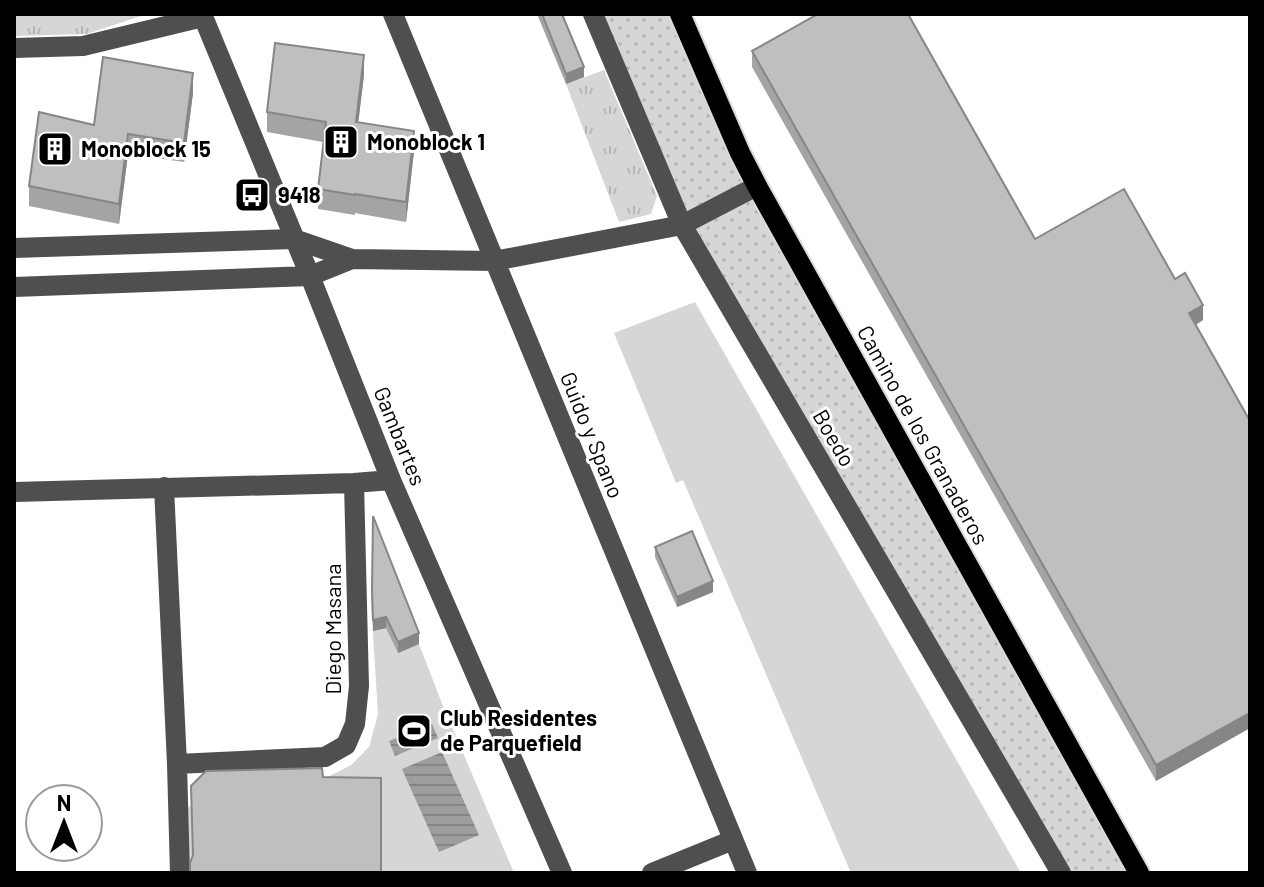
<svg xmlns="http://www.w3.org/2000/svg" width="1264" height="887" viewBox="0 0 1264 887" font-family="Barlow,sans-serif">
  <style>
    .grass { fill: url(#grass-dots) }
    .park { fill: url(#park-tufts) }
    .garden { fill: #d6d6d6 }
    .water { fill: url(#water-rules) }
    .lines { fill: none; stroke-linecap: round; stroke-linejoin: round }
    .major-casing { stroke: #dbdbdb; stroke-width: 24 }
    .minor { stroke: #4f4f4f; stroke-width: 20 }
    .major { stroke: #000; stroke-width: 20 }
    .wall { fill: #a4a4a4 }
    .shaded-wall { fill: #868686 }
    .building { fill: #bfbfbf; stroke: #868686; stroke-width: 2 }
    .labels { text-anchor: middle; stroke-width: 6; stroke-linejoin: round; paint-order: stroke }
    .poi-label { font-size: 22px; font-weight: bold; fill: #000; stroke: #fff; text-anchor: start }
    .street-label { font-size: 22px; fill: #000; stroke: #fff }
  </style>
  <defs>
    <pattern id="grass-dots" width="8" height="8" patternUnits="userSpaceOnUse" patternTransform="scale(2)"><rect width="8" height="8" fill="#d6d6d6"/><path d="M2 2h.1M6 6h.1" fill="none" stroke="#b6b6b6" stroke-width="1.8" stroke-linecap="round"/></pattern>
    <pattern id="park-tufts" width="24" height="20" patternUnits="userSpaceOnUse" patternTransform="scale(2)"><rect width="24" height="20" fill="#d6d6d6"/><path d="M3 7l-1-3M5 7V3M7 7l1-3M15 17l-1-3M17 17v-4M19 17l1-3" fill="none" stroke="#b6b6b6"/></pattern>
    <pattern id="water-rules" width="6" height="5" patternUnits="userSpaceOnUse" patternTransform="scale(2)"><rect width="6" height="5" fill="#9d9d9d"/><path d="M0 2.5h6" fill="none" stroke="#858585"/></pattern>
  </defs>
  <rect width="100%" height="100%" fill="#fff"/>
  <!-- grass -->
  <path class="grass" d="M593 14H680L740 153 1139 873H1061L682 225Z"/>
  <!-- park -->
  <path class="park" d="M14 14H147L87 34 14 36Z
    M604 70 657 196 651 214 619 222 566 84Z"/>
  <!-- garden -->
  <path class="garden" d="M695 302 1021 873H851L683 480 676 483 614 333Z
    M385 556 441 701 514 873H190L188 808 206 790 326 778 351 765 369 747 378 714 371 602 372 557Z"/>
  <!-- water -->
  <path class="water" d="M432 724 438 738 395 756 389 741Z
    M442 752 479 835 439 852 402 769Z"/>
  <g class="lines">
    <defs>
      <path id="major" d="M680 14 740 153 757 186 1139 873"/>
    </defs>
    <!-- major casing -->
    <use href="#major" class="major-casing"/>
    <!-- minor -->
    <path class="minor" d="M202 14 310 276 391 480 562 873
      M393 14 747 873
      M593 14 682 225 1061 873
      M14 48 83 46 203 17
      M14 248 294 239 352 259 494 261 682 225 757 186
      M14 287 310 276 352 259
      M164 487 177 764 180 873
      M14 492 354 483 391 480
      M177 764 325 757 346 745 355 724 359 686 354 483
      M652 873 733 840"/>
    <!-- major -->
    <use href="#major" class="major"/>
  </g>
  <!-- wall -->
  <path class="wall" d="M537 14H562L584 77 566 84Z
    M752 51 1035 239 1175 279 1203 320 1196 325 1250 421V728L1156 781 752 67Z
    M364 75 358 122 414 151 406 222 355 213V215L318 209V189L323 142 267 132V112Z
    M193 93 184 162 128 154 119 224 29 206V186L94 125Z
    M655 547 713 592 677 607 655 557Z
    M372 591 419 644 398 653 386 628 373 631Z"/>
  <!-- shaded-wall -->
  <path class="shaded-wall" d="M364 55V75L356 142V122Z
    M584 67V77L566 84V74Z
    M193 73V93L184 162V143Z
    M414 131V151L406 222V202Z
    M128 134V154L119 224V204Z
    M1203 305V320L1189 328V313Z
    M713 581V592L677 607V597Z
    M386 617V628L373 631V620Z
    M419 633V644L398 653V642Z
    M1250 713V728L1156 781V765Z"/>
  <!-- building -->
  <path class="building" d="M542 14H562L584 67 566 74Z
    M818 14H908L1035 239 1124 189 1175 279 1185 273 1203 305 1189 313 1250 421V713L1156 765 752 51Z
    M275 43 364 55 356 122 414 131 406 202 355 194V195L318 189 326 122 267 112Z
    M103 57 193 73 184 143 128 134 119 204 29 186 39 112 94 125Z
    M373 516 419 633 398 642 386 617 373 620 372 591Z
    M692 531 713 581 677 597 655 547Z
    M322 768 323 777 381 778V873H190V863L193 855 191 786 206 771Z"/>
  <!-- icons -->
  <defs>
    <symbol id="building-square" viewBox="-11 -11 22 22"><rect x="-9" y="-9" width="18" height="18" rx="4" fill="#000" stroke="#fff"/><path d="M-4-6H4V6H1V3H-1V6H-4ZM-2.5-4.3h1.7v1.8h-1.7ZM.8-4.3h1.7v1.8H.8ZM-2.5-1h1.7V.8h-1.7ZM.8-1h1.7V.8H.8Z" fill="#fff"/></symbol>
    <symbol id="bus-square" viewBox="-11 -11 22 22"><rect x="-9" y="-9" width="18" height="18" rx="4" fill="#000" stroke="#fff"/><path d="M-5-6H5V4H4V6H2V4H-2V6H-4V4H-5ZM-3.5-4V0h7V-4ZM-3.5 1.2v1.5H-2V1.2ZM2 1.2v1.5H3.5V1.2Z" fill="#fff"/></symbol>
    <symbol id="stadium-square" viewBox="-11 -11 22 22"><rect x="-9" y="-9" width="18" height="18" rx="4" fill="#000" stroke="#fff"/><path d="M0-5a6.5 5 0 1 0 0 10a6.5 5 0 1 0 0-10ZM-3.5-1.8h7v3.6h-7Z" fill="#fff"/></symbol>
  </defs>
  <g fill-rule="evenodd">
    <use href="#building-square" x="321" y="122" width="40" height="40"/>
    <use href="#building-square" x="35" y="129" width="40" height="40"/>
    <use href="#bus-square" x="232" y="175" width="40" height="40"/>
    <use href="#stadium-square" x="394" y="711" width="40" height="40"/>
  </g>
  <g class="labels">
    <!-- poi labels -->
    <g class="poi-label">
      <text x="367" y="150">Monoblock 1</text>
      <text x="81" y="157">Monoblock 15</text>
      <text x="278" y="203">9418</text>
      <text x="440" y="726">Club Residentes<tspan x="440" dy="25">de Parquefield</tspan></text>
    </g>
    <!-- street labels -->
    <g class="street-label">
      <text transform="translate(592 435) rotate(68)" y="8">Guido y Spano</text>
      <text transform="translate(923 435) rotate(61)" y="8">Camino de los Granaderos</text>
      <text transform="translate(400 436) rotate(68)" y="8">Gambartes</text>
      <text transform="translate(834 438) rotate(60)" y="8">Boedo</text>
      <text transform="translate(333 629) rotate(-90)" y="8">Diego Masana</text>
    </g>
  </g>
  <!-- border -->
  <rect width="1264" height="887" fill="none" stroke="#000000" stroke-width="32"/>
  <!-- north arrow -->
  <g transform="translate(64 823)"><circle r="38" fill="#ffffff" stroke="#999999" stroke-width="2"/>
  <path d="M0-6L14 30L0 20L-14 30Z" fill="#000000"/>
  <text y="-12" font-size="22" font-weight="bold" text-anchor="middle" fill="#000000">N</text>
  </g>
</svg>
